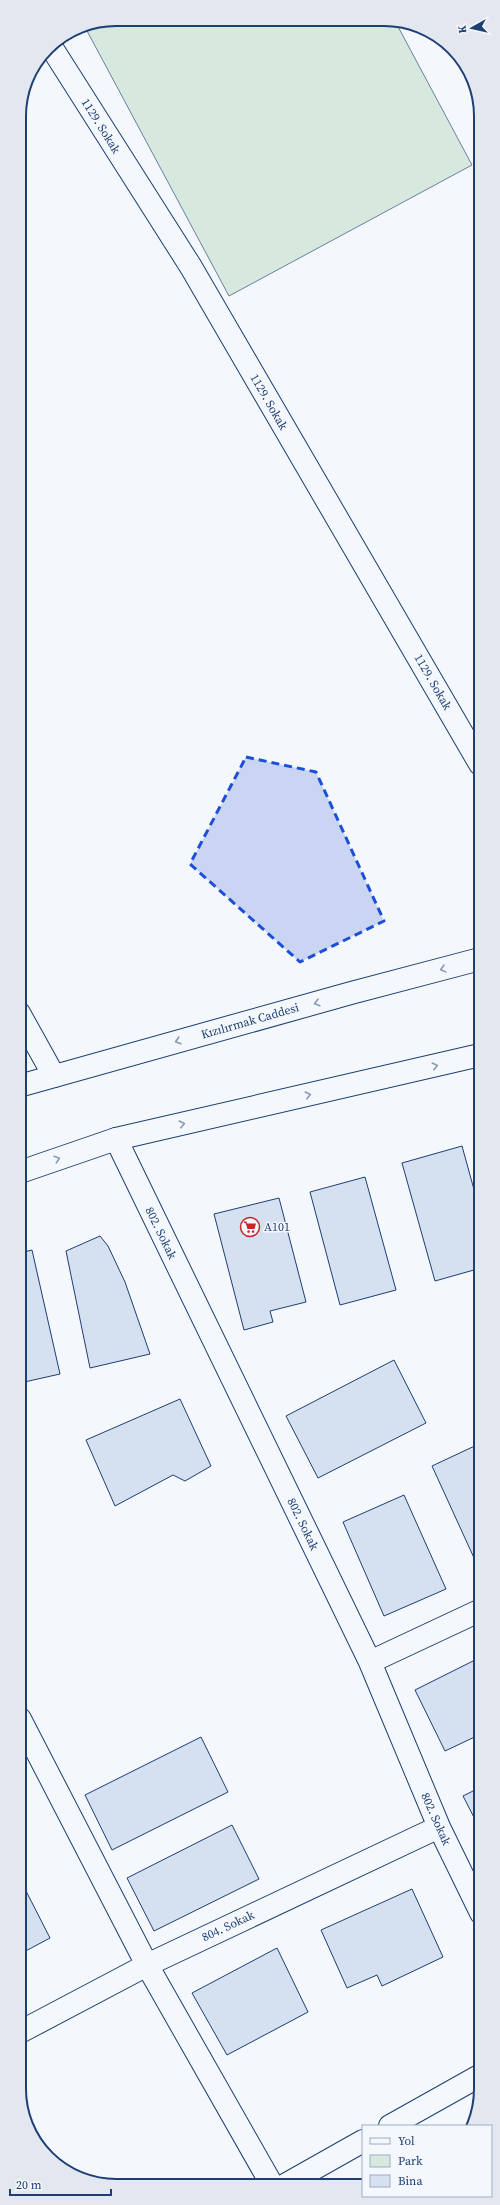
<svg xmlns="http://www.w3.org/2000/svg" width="500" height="2205" viewBox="0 0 500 2205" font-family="'Source Serif 4',serif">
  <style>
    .green { fill: #d7e8df; stroke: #687fa3 }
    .building { fill: #d5e0f0; stroke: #1d3f73 }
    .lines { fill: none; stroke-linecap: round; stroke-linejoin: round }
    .minor-casing { stroke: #1d3f73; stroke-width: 24 }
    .major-casing { stroke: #1d3f73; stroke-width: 24 }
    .minor { stroke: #f4f7fb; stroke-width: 22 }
    .major { stroke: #f4f7fb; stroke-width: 22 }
    .oneway { stroke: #889bb7 }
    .marked { fill: #1d4ed8; fill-opacity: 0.2; stroke: #1d4ed8; stroke-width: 3; stroke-dasharray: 8 5; stroke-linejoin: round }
    .labels { text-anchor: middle; stroke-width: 3; stroke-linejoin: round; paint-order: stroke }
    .street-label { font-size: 12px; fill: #1d3f73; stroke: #f4f7fb }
    .poi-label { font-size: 12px; fill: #1d3f73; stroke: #f4f7fb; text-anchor: start }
    .rim { fill: none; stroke: #1d3f73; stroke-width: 2 }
  </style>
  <rect width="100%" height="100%" fill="#f4f7fb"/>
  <!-- green -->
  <path class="green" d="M116 19 395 21 472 165 229 296 86 29 98 22Z"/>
  <!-- building -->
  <path class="building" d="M462 1146 481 1215V1268L435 1281 402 1163Z
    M365 1177 396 1290 340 1305 310 1192Z
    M279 1198 306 1302 270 1311 273 1322 244 1330 214 1214Z
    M100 1236 108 1246 125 1282 150 1354 90 1368 66 1251Z
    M32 1250 60 1374 20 1383V1253Z
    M394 1360 426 1423 318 1478 286 1416Z
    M180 1399 211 1466 185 1481 173 1475 115 1506 86 1440Z
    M481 1443V1571H480L432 1466Z
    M404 1495 446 1589 384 1616 343 1522Z
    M481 1657V1734L445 1751 415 1690Z
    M201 1737 228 1792 112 1850 85 1795Z
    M481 1787V1831L463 1796Z
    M232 1825 259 1879 154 1931 127 1878Z
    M20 1881 25 1889 20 1891Z
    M25 1889 50 1938 20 1954V1891Z
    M412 1889 443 1957 382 1986 377 1975 347 1988 321 1930Z
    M277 1948 308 2012 227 2055 192 1993Z"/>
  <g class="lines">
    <defs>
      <path id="minor" d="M50 45 191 267 480 764
        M19 1013 54 1076
        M116 1139 370 1662 439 1827 481 1913
        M370 1662 481 1610
        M20 1719 147 1965 272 2185
        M20 2032 147 1965 439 1827
        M390 2126 481 2075
        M285 2185 363 2141"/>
      <path id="major" d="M19 1086 351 993 480 959
        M20 1172 116 1139 480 1055"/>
    </defs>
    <!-- minor casing -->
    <use href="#minor" class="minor-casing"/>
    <!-- major casing -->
    <use href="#major" class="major-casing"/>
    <!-- minor -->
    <use href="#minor" class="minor"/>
    <!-- major -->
    <use href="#major" class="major"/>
  </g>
  <!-- one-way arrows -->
  <defs><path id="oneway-chevron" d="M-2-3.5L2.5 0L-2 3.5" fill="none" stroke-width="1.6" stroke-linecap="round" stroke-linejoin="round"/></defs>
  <g class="oneway">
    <use href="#oneway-chevron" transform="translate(443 969) rotate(165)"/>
    <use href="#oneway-chevron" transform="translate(317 1003) rotate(164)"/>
    <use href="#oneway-chevron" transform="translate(178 1041) rotate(164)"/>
    <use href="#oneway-chevron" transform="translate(435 1066) rotate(-13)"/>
    <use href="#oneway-chevron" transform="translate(308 1095) rotate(-13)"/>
    <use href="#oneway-chevron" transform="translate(182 1124) rotate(-13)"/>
    <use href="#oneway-chevron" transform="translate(57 1159) rotate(-18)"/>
  </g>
  <!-- marked area -->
  <path class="marked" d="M246 757 316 772 384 921 300 962 190 864Z"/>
  <!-- icons -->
  <defs>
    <symbol id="supermarket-ring" viewBox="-11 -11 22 22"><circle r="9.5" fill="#f4f7fb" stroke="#c62828" stroke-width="1.5"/><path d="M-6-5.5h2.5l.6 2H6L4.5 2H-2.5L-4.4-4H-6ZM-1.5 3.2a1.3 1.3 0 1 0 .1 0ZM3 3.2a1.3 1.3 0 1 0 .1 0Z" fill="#c62828"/></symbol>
  </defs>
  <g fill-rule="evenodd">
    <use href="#supermarket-ring" x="239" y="1216" width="22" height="22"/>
  </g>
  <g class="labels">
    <!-- street labels -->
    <g class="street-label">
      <text transform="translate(101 126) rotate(58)" y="4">1129. Sokak</text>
      <text transform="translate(269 402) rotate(60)" y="4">1129. Sokak</text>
      <text transform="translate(433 682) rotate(60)" y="4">1129. Sokak</text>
      <text transform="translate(250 1021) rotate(-16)" y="4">Kızılırmak Caddesi</text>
      <text transform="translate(161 1233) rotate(64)" y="4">802. Sokak</text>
      <text transform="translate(303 1524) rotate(64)" y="4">802. Sokak</text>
      <text transform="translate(436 1819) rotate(66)" y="4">802. Sokak</text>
      <text transform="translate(228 1926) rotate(-25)" y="4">804. Sokak</text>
    </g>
    <!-- poi labels -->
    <g class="poi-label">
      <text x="264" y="1231">A101</text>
    </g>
  </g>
  <!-- crop -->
  <path d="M0 0H500V2205H0ZM116 26H384A90 90 0 0 1 474 116V2089A90 90 0 0 1 384 2179H116A90 90 0 0 1 26 2089V116A90 90 0 0 1 116 26Z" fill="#e3e8f0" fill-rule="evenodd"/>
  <path class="rim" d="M116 26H384A90 90 0 0 1 474 116V2089A90 90 0 0 1 384 2179H116A90 90 0 0 1 26 2089V116A90 90 0 0 1 116 26Z"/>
  <!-- legend -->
  <rect x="362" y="2125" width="130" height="72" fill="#f4f7fb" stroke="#9eadc5"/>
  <rect x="370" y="2138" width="20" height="6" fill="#f4f7fb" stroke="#9eadc5"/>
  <text x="398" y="2145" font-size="12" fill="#1d3f73">Yol</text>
  <rect x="370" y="2155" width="20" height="12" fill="#d7e8df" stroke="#9eadc5"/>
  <text x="398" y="2165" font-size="12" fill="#1d3f73">Park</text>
  <rect x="370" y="2175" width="20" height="12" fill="#d5e0f0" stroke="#9eadc5"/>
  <text x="398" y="2185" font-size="12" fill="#1d3f73">Bina</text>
  <!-- north arrow -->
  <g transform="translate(472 28) rotate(262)" stroke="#f4f7fb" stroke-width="3" paint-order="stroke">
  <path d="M0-3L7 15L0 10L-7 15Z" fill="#1d3f73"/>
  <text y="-6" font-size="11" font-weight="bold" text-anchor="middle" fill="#1d3f73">K</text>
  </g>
  <!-- scale -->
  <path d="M10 2189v6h101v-6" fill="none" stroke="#1d3f73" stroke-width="2"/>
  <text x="16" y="2189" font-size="12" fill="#1d3f73" stroke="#f4f7fb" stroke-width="3" paint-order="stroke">20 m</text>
</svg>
